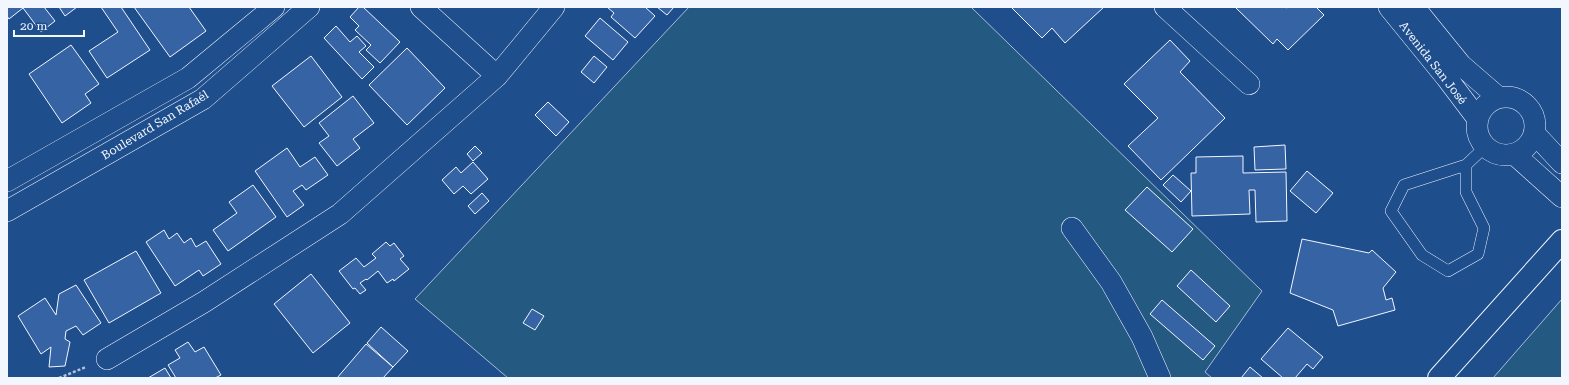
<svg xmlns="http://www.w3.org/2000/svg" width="1569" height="385" viewBox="0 0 1569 385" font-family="'Roboto Serif',serif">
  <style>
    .green { fill: #245a82; stroke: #a8bbd7 }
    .building { fill: #3563a3; stroke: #f2f6ff }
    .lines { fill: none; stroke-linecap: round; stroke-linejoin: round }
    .lane-casing { stroke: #f2f6ff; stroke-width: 12 }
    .street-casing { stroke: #f2f6ff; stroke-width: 22 }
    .secondary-casing { stroke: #f2f6ff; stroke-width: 24 }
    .path { stroke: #b3c4dc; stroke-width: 2.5; stroke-dasharray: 3 2; stroke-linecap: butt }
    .lane { stroke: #1f4e8c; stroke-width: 11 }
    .street { stroke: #1f4e8c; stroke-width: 21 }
    .secondary { stroke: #1f4e8c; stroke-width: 22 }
    .labels { text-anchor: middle; stroke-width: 3; stroke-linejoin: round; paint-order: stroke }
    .street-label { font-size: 12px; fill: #f2f6ff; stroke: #1f4e8c }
  </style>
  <rect width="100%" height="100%" fill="#1f4e8c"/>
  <!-- green -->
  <path class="green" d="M689 7H971L1262 291 1205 372 1212 378H508L415 299Z
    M1562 299V378H1493Z"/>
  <!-- building -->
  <path class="building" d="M7 7H44L55 21 41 32 23 8 9 19 7 16Z
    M59 7H77L65 16Z
    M101 7H121L150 50 107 78 89 51 118 32Z
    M134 7H189L206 31 170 57Z
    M359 7H363L400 42 380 63 366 50 371 45 355 30 359 26 350 17Z
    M607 7H645L655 16 635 38 611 17 614 13Z
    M657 7H674L667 15Z
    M1011 7H1104L1065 43 1052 28 1042 38Z
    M1235 7H1285L1287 8 1288 7H1316L1324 15 1288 50 1277 39 1273 44Z
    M600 18 628 42 613 60 585 36Z
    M336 26 350 42 357 36 366 46 359 52 374 67 362 79 324 38Z
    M1170 40 1190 61 1180 72 1225 118 1161 180 1128 146 1158 118 1124 84Z
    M71 45 99 84 85 94 91 103 62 123 29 74Z
    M407 48 445 88 407 125 369 85Z
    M311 56 342 97 304 127 272 86Z
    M594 56 607 67 594 83 581 72Z
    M353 96 374 123 353 139 360 148 337 166 319 143 329 136 319 123Z
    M548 102 569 122 556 136 535 115Z
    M1285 145 1286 169 1255 170 1254 147Z
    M475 146 482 153 473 161 467 154Z
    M287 148 300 167 315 157 328 175 306 190 302 185 293 191 304 205 287 217 255 171Z
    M1243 156V173L1286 172 1287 221 1256 222 1255 190H1249L1250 214 1192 216 1191 173H1196V157Z
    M473 162 488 179 471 194 463 186 454 194 442 180 456 167 461 173Z
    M1307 171 1333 193 1316 213 1290 191Z
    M1173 175 1191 191 1181 202 1163 185Z
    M253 185 276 217 228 251 213 230 237 213 229 202Z
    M1147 187 1193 229 1172 252 1125 210Z
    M482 193 489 201 475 214 468 206Z
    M164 230 169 239 177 233 184 243 191 238 196 247 206 241 221 264 203 276 199 270 175 286 146 242Z
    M1302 239 1369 253 1372 250 1396 272 1383 288 1386 300 1392 298 1395 310 1338 326 1333 310 1290 293Z
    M386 242 390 246 394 243 404 256 400 259 409 269 394 281 393 279 387 283 378 271 367 280 366 279 360 283 366 290 360 294 355 288 353 289 339 271 356 258 364 267 376 258 372 254Z
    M136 251 161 293 109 323 84 280Z
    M1191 270 1230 306 1216 322 1177 286Z
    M311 274 350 323 313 353 274 304Z
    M76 285 101 323 83 335 76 326 66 331 65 339 70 342 65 366 49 367 51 347 41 354 18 316 45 298 56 315 59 294Z
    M1162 300 1215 346 1203 360 1150 314Z
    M532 309 544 316 535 330 523 323Z
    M381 327 408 351 393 367 367 343Z
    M1288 328 1323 357 1313 369 1307 364 1295 378H1283L1261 359Z
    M188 342 195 352 204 347 221 375 215 378H176L168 365 180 358 175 350Z
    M366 344 393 367 383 378H337Z
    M1250 367 1263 378H1241Z
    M165 368 171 378H148Z"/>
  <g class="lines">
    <defs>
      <path id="lane" d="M1466 165V192L1484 228 1478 254 1448 271 1422 255 1391 211 1404 185 1466 165 1485 147"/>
      <path id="street" d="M421 7 497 76
        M1165 7 1249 84
        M1389 7 1446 77 1477 118
        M1414 7 1461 65 1498 97
        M1477 126a29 29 0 1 1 58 0a29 29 0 1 1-58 0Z
        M1534 133 1562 163
        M1514 154 1562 197
        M7 181 188 78 274 7
        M7 211 203 99 309 7
        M1072 228 1111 282 1142 337 1160 378
        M107 359 204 302 340 214 497 76 554 7"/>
      <path id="secondary" d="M1439 378 1562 241"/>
    </defs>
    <!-- lane casing -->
    <use href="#lane" class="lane-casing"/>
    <!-- street casing -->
    <use href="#street" class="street-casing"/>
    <!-- secondary casing -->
    <use href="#secondary" class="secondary-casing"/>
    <!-- path -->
    <path class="path" d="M59 378 86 367"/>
    <!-- lane -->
    <use href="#lane" class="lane"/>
    <!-- street -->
    <use href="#street" class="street"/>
    <!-- secondary -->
    <use href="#secondary" class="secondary"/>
  </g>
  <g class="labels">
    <!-- street labels -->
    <g class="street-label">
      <text transform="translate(1433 63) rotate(52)" y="4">Avenida San José</text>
      <text transform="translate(155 125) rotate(-31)" y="4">Boulevard San Rafaél</text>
    </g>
  </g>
  <!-- border -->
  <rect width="1569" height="385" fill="none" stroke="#f2f6ff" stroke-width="16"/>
  <!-- scale -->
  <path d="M14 30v6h70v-6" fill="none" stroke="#f2f6ff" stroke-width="2"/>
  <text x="20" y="30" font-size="12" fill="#f2f6ff" stroke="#1f4e8c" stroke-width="3" paint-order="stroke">20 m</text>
</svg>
